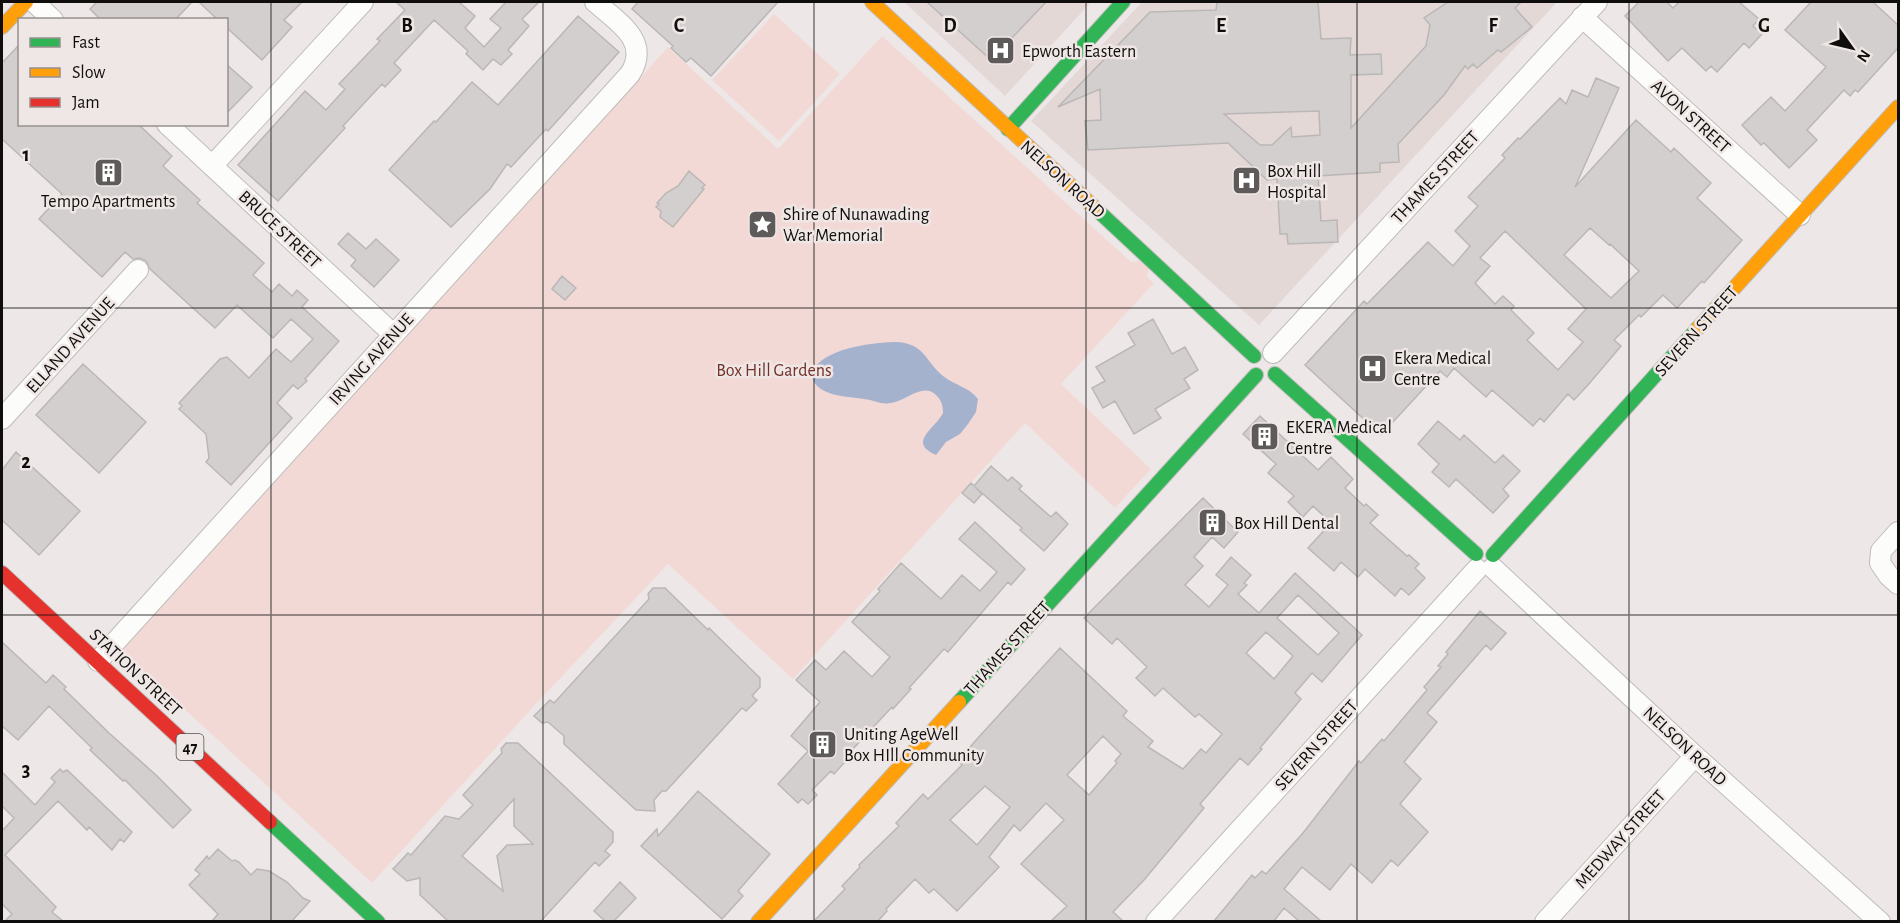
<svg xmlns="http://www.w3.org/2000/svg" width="1900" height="923" viewBox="0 0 1900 923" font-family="'Alegreya Sans',sans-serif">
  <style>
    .built { fill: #e3d8d6 }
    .green { fill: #f3d9d5 }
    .water { fill: #a5b2ce }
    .building { fill: #d2cfce; stroke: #bbb7b6; stroke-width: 1.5; fill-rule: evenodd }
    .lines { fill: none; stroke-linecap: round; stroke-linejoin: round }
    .street-casing { stroke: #bfbcbb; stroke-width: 22 }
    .fast-casing { stroke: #bfbcbb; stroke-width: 16 }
    .slow-casing { stroke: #bfbcbb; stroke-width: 16 }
    .jam-casing { stroke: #bfbcbb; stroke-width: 16 }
    .street { stroke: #fcfcfb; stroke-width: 20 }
    .fast { stroke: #30b455; stroke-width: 14 }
    .slow { stroke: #ff9f0a; stroke-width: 14 }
    .jam { stroke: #e5322d; stroke-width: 14 }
    .grid { fill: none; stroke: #100e0d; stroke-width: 1.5; stroke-opacity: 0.55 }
    .labels { text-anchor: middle; stroke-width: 5; stroke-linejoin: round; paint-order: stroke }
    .shield { fill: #efe7e5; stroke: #534f4e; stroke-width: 1.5 }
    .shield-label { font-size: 16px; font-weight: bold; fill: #100e0d }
    .poi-label { font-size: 18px; fill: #100e0d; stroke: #efe7e5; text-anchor: start }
    .street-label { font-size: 18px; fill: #100e0d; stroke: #efe7e5 }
    .park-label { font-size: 18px; fill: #723129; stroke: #efe7e5 }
    .grid-label { font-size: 20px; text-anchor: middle; font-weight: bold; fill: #100e0d; stroke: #efe7e5; stroke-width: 5; stroke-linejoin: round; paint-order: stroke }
  </style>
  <rect width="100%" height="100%" fill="#ede8e7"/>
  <!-- built -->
  <path class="built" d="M904 2H1091L1005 96Z
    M1142 2H1557L1259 325 1031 121Z"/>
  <!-- green -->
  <path class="green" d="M774 14 840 74 779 141 712 80Z
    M882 36 1131 262 1140 261 1149 268 1147 277 1154 283 1061 384 1151 469 1115 508 1025 423 793 679 668 564 534 706 372 883 122 651 668 47 778 149Z"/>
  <!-- water -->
  <path class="water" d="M895 342C925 343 924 360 943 376 954 385 969 387 978 399L976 412 968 424 960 434 946 442 936 455C907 442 935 429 943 413 943 407 942 401 937 396 924 381 906 401 891 403 881 405 874 400 864 399 846 396 814 397 811 373 823 348 870 343 895 342Z"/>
  <!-- building -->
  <path class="building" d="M97 2H192L175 20H101L90 9Z
    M199 2H302L284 20 292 27 262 60 226 27V20H218Z
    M396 2H459L475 16 465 28 484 47 501 28 490 19 506 2H539L522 19 529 26 508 50 512 54 501 65 493 59 483 70 466 54 468 51 434 20 394 63 401 70 385 87 382 84 343 126 345 128 278 201 238 165 305 91 326 110 345 89 339 84 380 41 377 39 405 10Z
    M638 2H778L711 76 691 58 686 62 671 48 673 46 632 9Z
    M927 2H1046L991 60Z
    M1217 2H1318L1321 39 1351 38 1350 55 1381 54 1382 74 1351 75V128L1426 46 1430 25 1424 18 1448 2H1521L1515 8 1532 27 1501 52 1498 50 1477 68 1473 64 1468 69 1465 66 1444 95 1398 144 1399 162 1380 163V172L1318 176 1321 221 1337 220 1338 242 1288 244 1287 234H1280L1277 179 1267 180 1228 143 1088 150 1085 121 1101 120 1100 89 1058 107 1150 12 1216 10ZM1319 111 1320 135 1292 137 1291 127 1272 145H1260L1224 114Z
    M1639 2H1667L1673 8 1679 2H1739L1759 19 1753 26 1762 34 1749 48 1744 43 1717 72 1711 66 1706 71 1682 48 1668 61 1625 16Z
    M1811 2H1873L1899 26V47L1858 92 1855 90 1850 96 1844 90 1807 130 1817 140 1789 168 1764 143 1761 145 1742 125 1771 97 1785 111 1826 67 1785 30Z
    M578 16 619 52 548 131 546 129 511 167 507 164 490 189 451 227 389 170 434 121 436 122 472 82 498 105Z
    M20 44V124H138L172 156 163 166 200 200 197 203 264 263 253 275 272 292 279 284 292 296 297 290 308 300 302 307 339 341 305 379 307 381 298 389 293 385 277 403 292 418 231 485 206 462 209 458 206 434 179 409 182 406 179 403 220 359 227 357 249 378 276 349 291 362 313 339 291 319 273 338 237 305 215 328 150 269 146 261 140 258 133 259 125 252 102 277 39 219 62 194 2 139V63Z
    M226 64 252 87 226 114Z
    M1596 78 1619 88 1575 187 1636 120 1671 152 1674 148 1711 183 1697 198 1742 240 1704 283 1702 281 1677 308 1663 295 1641 317 1639 315 1614 340 1621 346 1588 385 1574 400 1568 394 1544 422 1540 418 1533 426 1492 390 1486 397 1454 368 1447 377 1440 371 1381 435 1305 365 1364 301 1367 304 1428 242 1453 266 1470 246 1455 231 1478 206 1468 197 1505 158 1502 155 1518 138 1520 139 1560 98 1566 104 1572 90 1588 97ZM1590 228 1609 245 1610 244 1639 271 1611 298 1564 255ZM1505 231 1586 309 1568 329 1583 342 1558 370 1527 340 1534 333 1511 310 1514 306 1503 296 1495 304 1475 283 1490 266 1480 258Z
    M689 171 705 185 702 188 704 189 673 227 660 217 661 211 656 207 659 204 657 203 666 193 678 186Z
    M348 233 366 249 376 239 399 260 374 287 351 266 356 260 338 244Z
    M562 276 576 288 565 300 552 289Z
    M1153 319 1172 354 1185 347 1198 370 1184 379 1190 388 1155 409 1161 418 1134 434 1115 401 1103 408 1092 388 1105 381 1096 367 1135 345 1128 333Z
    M83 364 146 422 99 473 36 415Z
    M1260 416 1318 470 1331 457 1353 479 1345 488 1364 506 1366 504 1378 515 1370 523 1407 556 1409 555 1419 564 1415 568 1425 578 1409 595 1401 588 1395 596 1365 569 1358 577 1341 562 1334 571 1308 548 1331 523 1313 506 1303 517 1288 502 1294 496 1268 473 1276 464 1243 434Z
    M1438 421 1460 440 1464 435 1495 463 1503 455 1520 471 1503 489 1509 496 1493 513 1456 479 1449 487 1432 472 1439 464 1418 444Z
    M16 452 80 511 39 555 2 520V470Z
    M991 466 1008 481 1012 477 1022 486 1019 489 1051 517 1056 512 1068 524 1044 551 1020 530 1022 528 975 487 982 494 974 503 962 493 971 483 974 486Z
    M1203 498 1238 532 1224 548 1212 537 1194 557 1203 566 1185 585 1209 607 1228 585 1216 575 1231 557 1251 575 1244 583 1247 585 1238 594 1259 613 1295 573 1362 635 1322 682 1312 673 1295 693 1301 699 1260 748 1262 749 1248 765 1240 758 1200 804 1204 808 1144 880 1113 912 1123 921H1051L1067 906 1021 864 1064 820 1046 803 1020 831 1014 825 989 857 999 867 957 911 934 889 929 893 915 879 886 909 887 911 878 921H814L845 889 842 886 860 867 859 865 899 826 896 823 923 794 928 799 962 765 958 761 977 739 1060 648 1127 711 1123 716 1153 741 1148 747 1183 769 1201 749 1206 753 1222 734 1199 714 1195 717 1163 688 1155 696 1136 678 1147 667 1117 638 1112 644 1084 618ZM1298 595 1339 633 1318 655 1277 618ZM1266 632 1293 656 1274 679 1246 653ZM1103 736 1121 754 1115 761 1117 763 1089 795 1067 775ZM985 786 1010 807 977 845 950 820Z
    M975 522 1025 569 1011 585 1008 582 948 652 944 649 909 688 911 689 893 709 892 707 852 750 854 752 834 774 831 771 812 790 817 795 808 804 802 799 798 803 778 784 808 751 791 736 820 702 796 680 815 660 826 670 844 651 872 677 890 657 852 622 880 591 878 589 901 563 941 599 962 575 980 591 997 572 959 539Z
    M653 588H665L708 630 709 628 760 678V687L752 696 757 700 746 711 742 708 666 791H662L654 800 655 811 636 810 564 744V736L548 722 542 723 534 716 550 700 554 703 649 599 648 594Z
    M1480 611 1506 633 1491 650 1486 645 1427 713 1437 722 1404 762 1421 779 1400 804 1428 832 1398 866 1391 860 1372 883 1351 864 1330 890 1302 867 1284 889 1321 921H1299L1284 908 1274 921H1214L1252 875 1255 878 1262 871 1266 874 1303 833 1359 761 1361 763 1382 739 1384 741 1427 690 1424 687 1441 667 1438 666 1448 654 1446 652Z
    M2 642 46 683 53 675 66 687 64 689 109 733 156 775 191 810 173 828 125 780 123 781 90 750 92 748 49 706 18 740 2 726Z
    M506 743H518L613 832V842L605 851 610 855 599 866 595 862 541 921H448L420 895V878L407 881 393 869 408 853 411 855 445 816 459 819 473 805 463 795 502 753 501 749ZM514 799V826L533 844 507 845 497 856 503 891 462 856Z
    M60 769 63 772 67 770 132 832 124 842 120 839 112 850 89 827 87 830 58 801 5 855 56 907 52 912 63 921H5L12 914 2 904V831L14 818 2 806V772L35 805 55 782 51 778Z
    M698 791 770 854 738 891 743 896 722 919 641 846 657 829 658 836Z
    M218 849 232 861 235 860 239 862 251 875 257 869 269 871 287 882 303 898 310 901 292 921H212L218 914 189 885 200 874 195 870 207 856 209 859Z
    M620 882 636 898 614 921H605L594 911Z"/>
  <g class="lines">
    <defs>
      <path id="street" d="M34 2 53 20
        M1582 17 1800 215
        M167 124 393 334
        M212 166 363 2
        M1273 353 1597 2
        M2 419 138 270
        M1898 532 1881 551 1880 563 1889 576 1898 584
        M1493 568 1695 756 1880 922
        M98 661 630 74C651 41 618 22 595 2
        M1156 922 1477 569
        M1545 922 1695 756"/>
      <path id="fast" d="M1008 129 1123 2
        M1096 209 1254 356
        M1275 374 1476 554
        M1493 555 1698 328
        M959 702 1256 375
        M270 822 378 922"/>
      <path id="slow" d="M872 2 1096 209
        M2 27 26 2
        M1698 328 1898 107
        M758 922 959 702"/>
      <path id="jam" d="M2 573 270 822"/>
    </defs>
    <!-- street casing -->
    <use href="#street" class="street-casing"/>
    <!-- fast casing -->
    <use href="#fast" class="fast-casing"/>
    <!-- slow casing -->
    <use href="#slow" class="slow-casing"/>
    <!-- jam casing -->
    <use href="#jam" class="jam-casing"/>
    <!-- street -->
    <use href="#street" class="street"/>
    <!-- fast -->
    <use href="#fast" class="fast"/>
    <!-- slow -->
    <use href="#slow" class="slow"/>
    <!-- jam -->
    <use href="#jam" class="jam"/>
  </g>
  <!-- grid -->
  <path class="grid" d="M271 2V922M543 2V922M814 2V922M1086 2V922M1357 2V922M1629 2V922M2 308H1898M2 615H1898"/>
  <!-- icons -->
  <defs>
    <symbol id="hospital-square" viewBox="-11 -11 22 22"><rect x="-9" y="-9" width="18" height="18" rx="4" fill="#5d5a59" stroke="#efe7e5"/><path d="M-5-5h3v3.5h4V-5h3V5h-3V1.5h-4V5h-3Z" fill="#fff"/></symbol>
    <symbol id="building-square" viewBox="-11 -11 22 22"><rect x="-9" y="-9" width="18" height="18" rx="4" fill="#5d5a59" stroke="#efe7e5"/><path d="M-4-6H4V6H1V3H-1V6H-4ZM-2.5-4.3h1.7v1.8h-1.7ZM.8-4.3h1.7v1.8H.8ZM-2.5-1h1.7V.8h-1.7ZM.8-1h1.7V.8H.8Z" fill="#fff"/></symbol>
    <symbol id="sight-square" viewBox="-11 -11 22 22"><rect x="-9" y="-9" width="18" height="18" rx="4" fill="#5d5a59" stroke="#efe7e5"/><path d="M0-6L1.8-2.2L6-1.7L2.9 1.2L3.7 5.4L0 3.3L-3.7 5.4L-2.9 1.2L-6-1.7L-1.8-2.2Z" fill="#fff"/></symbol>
  </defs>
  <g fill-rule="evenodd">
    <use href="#hospital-square" x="984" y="34" width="33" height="33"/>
    <use href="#building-square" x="92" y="156" width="33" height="33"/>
    <use href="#hospital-square" x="1230" y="164" width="33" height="33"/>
    <use href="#sight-square" x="746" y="208" width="33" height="33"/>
    <use href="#hospital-square" x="1356" y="352" width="33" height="33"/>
    <use href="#building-square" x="1248" y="420" width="33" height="33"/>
    <use href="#building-square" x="1196" y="506" width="33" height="33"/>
    <use href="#building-square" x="806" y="728" width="33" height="33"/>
  </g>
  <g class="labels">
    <!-- shield labels -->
    <rect class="shield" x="176.5" y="734" width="27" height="26" rx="4.5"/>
    <g class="shield-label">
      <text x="190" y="753">47</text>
    </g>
    <!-- poi labels -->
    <g class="poi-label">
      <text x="1022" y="57">Epworth Eastern</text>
      <text x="1267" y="177">Box Hill<tspan x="1267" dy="21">Hospital</tspan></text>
      <text x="108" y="207" text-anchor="middle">Tempo Apartments</text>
      <text x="783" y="220">Shire of Nunawading<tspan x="783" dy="21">War Memorial</tspan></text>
      <text x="1394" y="364">Ekera Medical<tspan x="1394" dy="21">Centre</tspan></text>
      <text x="1286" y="433">EKERA Medical<tspan x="1286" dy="21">Centre</tspan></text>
      <text x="1234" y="529">Box Hill Dental</text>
      <text x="844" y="740">Uniting AgeWell<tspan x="844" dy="21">Box HIll Community</tspan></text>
    </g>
    <!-- street labels -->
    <g class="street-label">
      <text transform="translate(1691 116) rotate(42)" y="6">AVON STREET</text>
      <text transform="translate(1435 177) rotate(-47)" y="6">THAMES STREET</text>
      <text transform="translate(1063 179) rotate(42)" y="6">NELSON ROAD</text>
      <text transform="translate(280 229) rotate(43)" y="6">BRUCE STREET</text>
      <text transform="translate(1696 331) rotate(-48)" y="6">SEVERN STREET</text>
      <text transform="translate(70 345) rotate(-48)" y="6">ELLAND AVENUE</text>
      <text transform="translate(371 359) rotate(-48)" y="6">IRVING AVENUE</text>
      <text transform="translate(1007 648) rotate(-48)" y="6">THAMES STREET</text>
      <text transform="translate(136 672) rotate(43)" y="6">STATION STREET</text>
      <text transform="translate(1316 745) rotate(-48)" y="6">SEVERN STREET</text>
      <text transform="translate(1685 746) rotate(43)" y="6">NELSON ROAD</text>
      <text transform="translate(1620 839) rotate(-48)" y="6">MEDWAY STREET</text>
    </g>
    <!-- park labels -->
    <g class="park-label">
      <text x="774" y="376">Box Hill Gardens</text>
    </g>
  </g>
  <g class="grid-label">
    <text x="407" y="32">B</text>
    <text x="679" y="32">C</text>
    <text x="950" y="32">D</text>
    <text x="1221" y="32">E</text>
    <text x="1493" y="32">F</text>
    <text x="1764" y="32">G</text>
    <text x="26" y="161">1</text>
    <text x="26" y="468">2</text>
    <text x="26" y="776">3</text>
  </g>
  <!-- border -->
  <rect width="1900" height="923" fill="none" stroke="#100e0d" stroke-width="6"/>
  <!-- legend -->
  <rect x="18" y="18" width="210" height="108" fill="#efe7e5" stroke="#96908f" stroke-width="1.5"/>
  <rect x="30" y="38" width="30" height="9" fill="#30b455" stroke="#96908f" stroke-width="1.5"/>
  <text x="72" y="48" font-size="18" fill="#100e0d">Fast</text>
  <rect x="30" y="68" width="30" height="9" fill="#ff9f0a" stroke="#96908f" stroke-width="1.5"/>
  <text x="72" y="78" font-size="18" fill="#100e0d">Slow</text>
  <rect x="30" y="98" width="30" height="9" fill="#e5322d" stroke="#96908f" stroke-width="1.5"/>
  <text x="72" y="108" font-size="18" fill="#100e0d">Jam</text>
  <!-- north arrow -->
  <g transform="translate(1852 48) rotate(124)" stroke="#efe7e5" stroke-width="4.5" paint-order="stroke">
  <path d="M0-4.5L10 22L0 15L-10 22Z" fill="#100e0d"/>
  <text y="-9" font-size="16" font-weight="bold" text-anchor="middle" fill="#100e0d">N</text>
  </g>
</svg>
